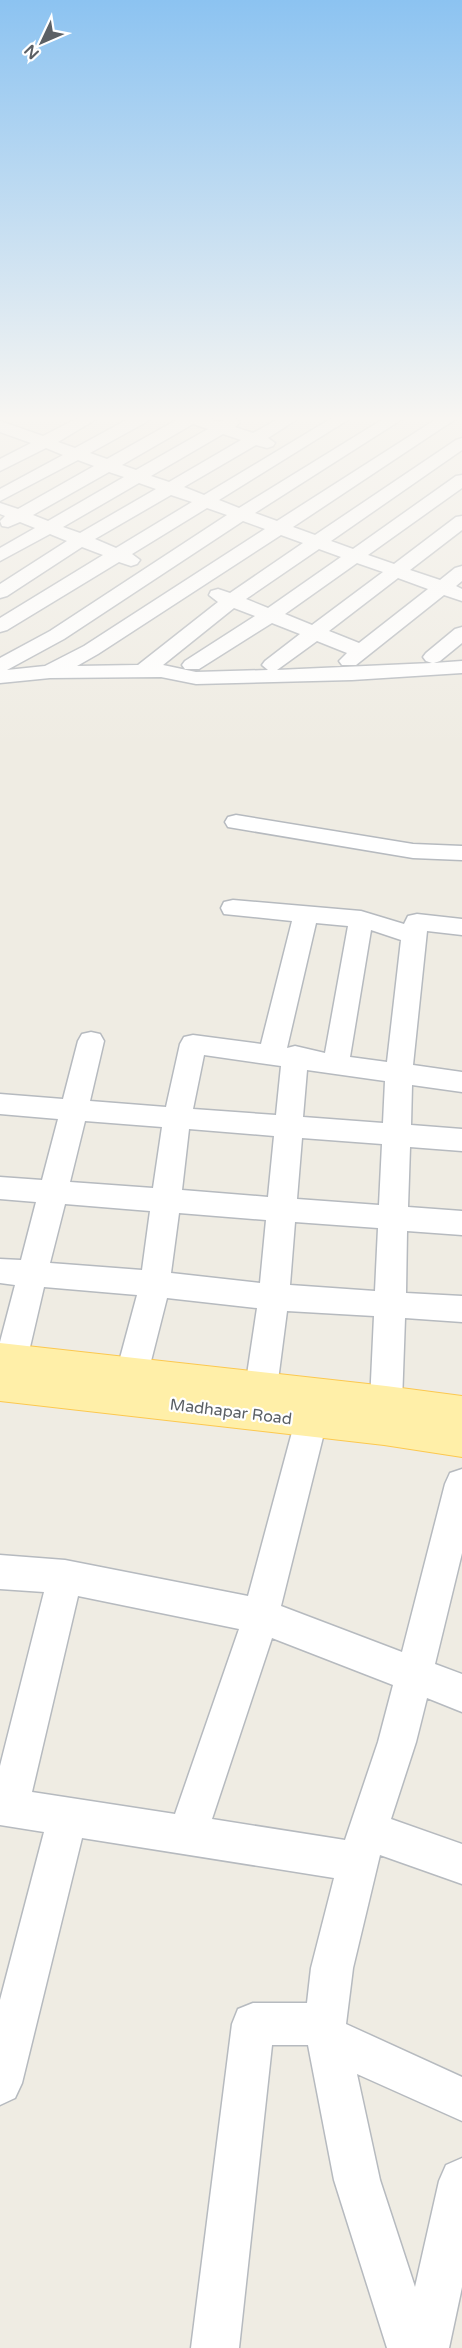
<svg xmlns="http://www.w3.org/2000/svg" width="462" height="2348" viewBox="0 0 462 2348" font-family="'Varela Round',sans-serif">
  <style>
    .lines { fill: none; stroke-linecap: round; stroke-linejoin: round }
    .minor-casing { stroke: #b6babf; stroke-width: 3 }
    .major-casing { stroke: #fcc84f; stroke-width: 2 }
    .minor { fill: #fff; fill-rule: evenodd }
    .major { fill: #ffefa8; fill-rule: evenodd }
    .labels { text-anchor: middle; stroke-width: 4.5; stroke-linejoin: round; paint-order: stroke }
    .street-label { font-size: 16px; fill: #5b6065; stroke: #fff }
  </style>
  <rect width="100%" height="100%" fill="#efece3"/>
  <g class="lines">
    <defs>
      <path id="minor" d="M78 418H98L58 442 75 448 130 418H150L148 421 90 453 107 459 180 418H206L220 422 226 419 235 418 240 422 235 427 253 433 280 418H299L268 438 275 443 273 446 267 448 256 445 184 487 204 495 332 418H351L219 500 239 508 385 418H404L255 513 277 521 438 418H457L293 527 315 535 456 440 462 438V450L331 541 353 549 456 476 462 475V488L368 555 394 564 456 517 462 516V530L410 570 440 580 455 568 462 566V581L456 586 462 589V601L444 595 356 665H342L339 661 347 653 317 641 277 670 432 663 426 661 423 657 426 653 455 629 462 627V643L440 661 434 663 462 661V673L352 680 196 684 161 677 50 678 0 683V658L50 631 227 515 207 508 132 554 140 560 137 564 131 566 119 562 7 630 0 632V618L103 555 82 547 7 596 0 598V584L67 541 50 534 0 561V548L35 528 20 522 8 527 2 526 0 521 5 516 0 514V503L18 509 94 466 78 460 0 501V489L63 455 46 448 0 471V459L31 443 0 432V421L43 436ZM193 424 208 429 136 470 122 465ZM223 434 241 440 169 482 151 476ZM109 472 124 477 48 521 33 515ZM139 483 156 489 80 533 63 527ZM171 495 192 502 116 548 95 539ZM243 521 265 529 84 646 45 666 7 670 64 639ZM281 535 303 543 230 593 218 589 211 591 209 595 218 602 138 665 77 666 98 654ZM319 549 341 557 268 608 246 599ZM357 563 383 572 312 625 285 614ZM398 578 428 589 359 643 329 631ZM234 608 255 616 185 661 182 665 185 669H199L272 623 300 634 265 661 262 665 268 670 196 672 163 665Z
        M236 815 413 844 462 846V860L413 858 228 827 225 822 228 817Z
        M233 900 361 911 404 924 408 916 417 914 462 919V935L427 931 413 1065 462 1072V1092L412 1085 411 1125 462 1129V1151L410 1147 408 1207 462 1211V1235L407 1231 406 1293 462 1296V1322L405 1318 402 1402 397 1412 386 1416 375 1412 370 1402 374 1316 287 1311 277 1388 272 1398 261 1402 250 1398 245 1388 257 1308 167 1298 148 1373 143 1383 132 1387 121 1383 116 1373 137 1295 44 1287 27 1360 22 1370 11 1374 0 1370V1342L15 1285 0 1283V1259L21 1260 36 1202 0 1199V1177L42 1180 58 1119 0 1114V1094L63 1099 78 1041 82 1034 91 1032 100 1034 104 1041 90 1101 166 1107 180 1044 184 1037 193 1035 261 1044 292 921 224 914 221 908 224 902ZM316 923 348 926 325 1053 295 1046 287 1048ZM371 930 401 940 387 1062 350 1057ZM204 1055 281 1066 276 1115 193 1109ZM307 1070 385 1081 383 1123 303 1117ZM85 1121 162 1127 153 1188 70 1182ZM189 1129 274 1136 268 1197 182 1190ZM302 1138 382 1144 379 1205 297 1199ZM65 1204 150 1211 142 1270 50 1263ZM179 1213 266 1220 260 1283 171 1273ZM295 1222 378 1228 375 1291 290 1285Z
        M311 1407 323 1411 327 1421 281 1606 402 1652 445 1484 450 1473 462 1469V1553L435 1664 462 1674V1712L427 1698 416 1742 391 1819 462 1844V1884L380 1855 353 1968 346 2024 462 2077V2121L357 2074 380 2180 415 2287 439 2181 446 2165 462 2158V2287L449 2348H387L334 2180 308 2045H272L239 2348H191L232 2024 238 2009 253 2003H307L311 1968 334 1878 82 1838 22 2083 15 2098 0 2105V2000L44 1832 0 1825V1766L44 1592 0 1589V1555L65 1560 248 1596 295 1421 299 1411ZM78 1596 239 1629 175 1814 32 1792ZM272 1638 393 1685 378 1742 345 1840 212 1819Z"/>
      <path id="major" d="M0 1343 386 1386 462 1396V1457L384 1445 0 1401Z"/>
    </defs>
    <!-- minor casing -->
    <use href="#minor" class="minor-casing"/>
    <!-- major casing -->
    <use href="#major" class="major-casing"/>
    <!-- minor -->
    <use href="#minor" class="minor"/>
    <!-- major -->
    <use href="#major" class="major"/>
  </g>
  <!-- sky -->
  <linearGradient id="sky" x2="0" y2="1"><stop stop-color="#8cc3f1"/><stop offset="0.56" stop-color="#f8f6f2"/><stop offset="1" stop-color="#f8f6f2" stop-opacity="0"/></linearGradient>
  <rect width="462" height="747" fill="url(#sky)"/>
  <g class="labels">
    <!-- street labels -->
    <g class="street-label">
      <text transform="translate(231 1411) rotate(7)" y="6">Madhapar Road</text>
    </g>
  </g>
  <!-- north arrow -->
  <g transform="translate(42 42) rotate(226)" stroke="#ffffff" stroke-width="4.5" paint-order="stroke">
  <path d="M0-4.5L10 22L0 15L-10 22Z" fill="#5b6065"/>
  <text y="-9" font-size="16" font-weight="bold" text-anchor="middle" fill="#5b6065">N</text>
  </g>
</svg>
